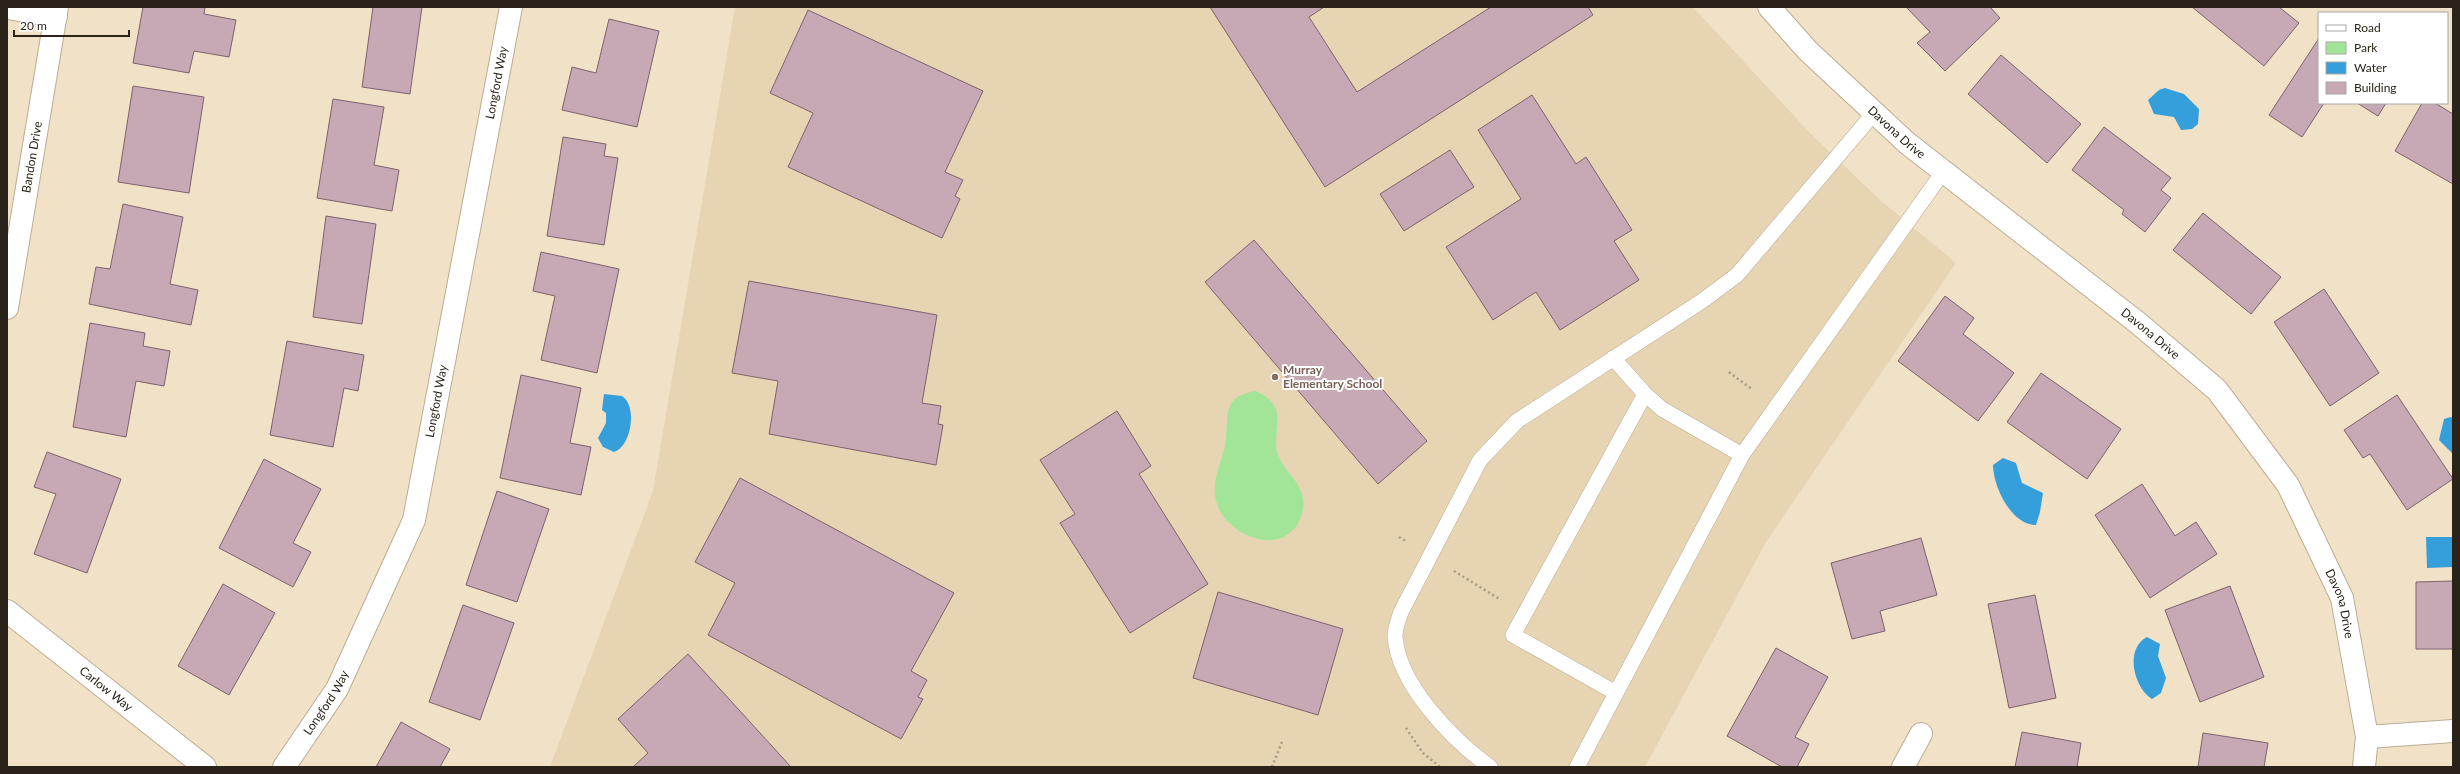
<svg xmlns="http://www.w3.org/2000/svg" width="2460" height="774" viewBox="0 0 2460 774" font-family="Lato,sans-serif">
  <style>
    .built { fill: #e7d4b3 }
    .green { fill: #a3e598 }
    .water { fill: #349fdb }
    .building { fill: #c7a9b5; stroke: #7d626d }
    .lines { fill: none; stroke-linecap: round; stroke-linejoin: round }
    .lane-casing { stroke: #bbac93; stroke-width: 16 }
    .street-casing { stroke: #bbac93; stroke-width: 24 }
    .path { stroke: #a69a86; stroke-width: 2.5; stroke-dasharray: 2 3; stroke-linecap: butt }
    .lane { stroke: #fff; stroke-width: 15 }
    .street { stroke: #fff; stroke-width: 22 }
    .education-dot { fill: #8d6e63; stroke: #fff; stroke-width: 1.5 }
    .labels { text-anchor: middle; stroke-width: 4; stroke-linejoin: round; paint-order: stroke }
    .street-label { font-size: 12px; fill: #292319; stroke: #fff }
    .education-label { font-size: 12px; font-weight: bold; fill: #785e54; stroke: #fff; text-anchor: start }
  </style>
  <rect width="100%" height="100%" fill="#f1e1c7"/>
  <!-- built -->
  <path class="built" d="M735 7H1693L1809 132 1880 200 1956 263 1766 542 1645 767H550L653 491Z"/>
  <!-- green -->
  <path class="green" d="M1256 391C1294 409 1268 432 1279 457 1288 477 1307 485 1303 510 1301 518 1298 526 1292 531 1283 540 1270 542 1258 539 1235 533 1213 514 1215 488 1215 473 1222 460 1225 446 1230 420 1219 396 1256 391Z"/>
  <!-- water -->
  <path class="water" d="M2165 88 2184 94 2199 109 2198 124 2192 129 2181 130 2174 117 2154 114 2148 100 2159 90Z
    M604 394 622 396C638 406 631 447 614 452L603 447 598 438 606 423V413L602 410Z
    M2451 417 2453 418V454L2439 440 2444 419Z
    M2003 458 2016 463 2022 483 2043 493 2040 512 2036 525C2011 525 1993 486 1993 465Z
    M2426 537H2453V567L2427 568Z
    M2147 637 2160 644 2158 656 2166 678 2161 693 2152 699C2134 688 2124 649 2147 637Z"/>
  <!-- building -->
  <path class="building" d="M143 7H205L204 14 236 20 229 57 194 51 189 73 133 63Z
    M373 7H422L410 94 362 87Z
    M1210 7H1324L1309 17 1357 92 1491 7H1588L1593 15 1325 187Z
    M1906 7H1990L2000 18 1945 71 1917 43 1930 32Z
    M2192 7H2279L2299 23 2264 66Z
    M808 10 983 91 945 172 963 180 955 196 960 199 942 238 788 167 813 113 770 93Z
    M609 19 659 31 637 127 562 110 572 67 596 73Z
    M2319 38V103H2324L2302 137 2269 115Z
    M2001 55 2081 124 2047 163 1968 94Z
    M133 86 204 97 189 193 118 182Z
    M1532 95 1576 164 1586 157 1632 230 1614 241 1639 280 1560 330 1536 292 1493 320 1446 247 1521 199 1478 130Z
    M333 99 384 107 374 165 399 170 392 211 317 198Z
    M2357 103H2386L2378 116Z
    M2422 103H2435L2453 114V184L2395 151Z
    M2104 127 2171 178 2161 190 2171 198 2145 232 2122 214 2124 210 2072 170Z
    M563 137 606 144 604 156 618 158 604 245 547 236Z
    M1450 150 1474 187 1404 231 1380 194Z
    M123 204 183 217 170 284 198 290 191 325 89 304 96 267 110 269Z
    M2203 213 2281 277 2251 314 2173 250Z
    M326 216 376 224 362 324 313 317Z
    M1254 240 1427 441 1378 484 1205 282Z
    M541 252 619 269 597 373 541 360 555 296 533 291Z
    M749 281 937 315 922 403 941 406 938 424 943 425 936 465 769 434 778 381 732 373Z
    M2324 289 2379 373 2330 406 2274 322Z
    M1945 296 1974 318 1963 334 2014 373 1978 421 1898 361Z
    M90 323 145 333 143 346 170 351 164 386 136 381 126 437 73 427Z
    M287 341 364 355 358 391 344 388 333 447 270 435Z
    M2041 373 2121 429 2087 479 2007 422Z
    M521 375 581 388 570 443 591 447 581 495 500 478Z
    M2397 395 2453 479 2407 510 2370 454 2363 458 2344 430Z
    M1117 411 1151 466 1139 474 1208 584 1130 633 1060 523 1075 514 1040 460Z
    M47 452 121 479 87 573 34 554 56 494 34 487Z
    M264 459 321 489 293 543 311 552 293 587 219 548Z
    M740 478 954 593 911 671 927 680 918 697 923 699 901 739 708 635 735 583 695 562Z
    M2142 484 2175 536 2196 522 2217 554 2150 598 2095 515Z
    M497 491 549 509 517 602 466 585Z
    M1921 538 1937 595 1880 611 1885 631 1852 639 1831 563Z
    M2453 581V649H2416V582Z
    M223 584 275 613 229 695 178 666Z
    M2230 586 2264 677 2200 702 2165 610Z
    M1218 592 1343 629 1318 715 1193 678Z
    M2035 595 2056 698 2009 708 1988 604Z
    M463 605 514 623 480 720 429 702Z
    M1776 648 1828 677 1795 737 1809 744 1797 767H1782L1727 736Z
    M688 654 791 767H633L648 753 618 719Z
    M401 722 450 749 440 767H376Z
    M2022 732 2081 743 2077 767H2015Z
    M2203 733 2268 743 2264 767H2198Z"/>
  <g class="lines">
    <defs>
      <path id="lane" d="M1613 358 1645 394 1662 409 1742 455
        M1616 693 1513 635 1645 394
        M1490 767C1453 740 1398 685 1395 636 1395 628 1399 619 1401 612L1480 460 1517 421 1702 301 1737 275 1874 113
        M1577 767 1742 455 1943 172"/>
      <g id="street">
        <path id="s1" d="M1769 7 1808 51 1907 143 2138 323 2217 390 2288 485 2342 598 2367 737 2364 767"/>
        <path d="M7 8 56 16"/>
        <path id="s2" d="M7 308 57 7"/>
        <path id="s3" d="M7 611 205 767"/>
        <path d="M2367 737 2453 731"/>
        <path id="s4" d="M284 767 337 689 414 520 511 7"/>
        <path d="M1903 767 1921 734"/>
      </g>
    </defs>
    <!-- lane casing -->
    <use href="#lane" class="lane-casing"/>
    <!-- street casing -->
    <use href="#street" class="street-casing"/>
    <!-- path -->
    <path class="path" d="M1729 372 1753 390
      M1399 537 1406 541
      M1454 571 1501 600
      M1406 728 1422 752 1440 767
      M1272 767 1282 742"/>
    <!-- lane -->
    <use href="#lane" class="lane"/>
    <!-- street -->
    <use href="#street" class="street"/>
  </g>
  <!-- markers -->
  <circle class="education-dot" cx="1275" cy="377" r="4"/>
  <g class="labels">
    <!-- street labels -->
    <g class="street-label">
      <text dy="4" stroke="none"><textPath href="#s4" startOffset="725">Longford Way</textPath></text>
      <text dy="4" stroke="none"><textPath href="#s1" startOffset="179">Davona Drive</textPath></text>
      <text dy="4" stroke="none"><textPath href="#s2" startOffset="153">Bandon Drive</textPath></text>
      <text dy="4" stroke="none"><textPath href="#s1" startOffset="503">Davona Drive</textPath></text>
      <text dy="4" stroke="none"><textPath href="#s4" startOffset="401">Longford Way</textPath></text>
      <text dy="4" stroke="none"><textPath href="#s1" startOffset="839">Davona Drive</textPath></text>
      <text dy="4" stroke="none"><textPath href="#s3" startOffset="126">Carlow Way</textPath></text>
      <text dy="4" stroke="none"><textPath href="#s4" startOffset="77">Longford Way</textPath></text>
    </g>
    <!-- education labels -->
    <g class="education-label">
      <text x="1283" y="374">Murray<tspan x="1283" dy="14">Elementary School</tspan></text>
    </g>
  </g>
  <!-- border -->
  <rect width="2460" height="774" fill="none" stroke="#292319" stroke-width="16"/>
  <!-- legend -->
  <rect x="2318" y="12" width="130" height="92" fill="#ffffff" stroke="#a9a7a3"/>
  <rect x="2326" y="25" width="20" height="6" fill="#ffffff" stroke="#a9a7a3"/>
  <text x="2354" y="32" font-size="12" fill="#292319">Road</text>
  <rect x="2326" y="42" width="20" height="12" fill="#a3e598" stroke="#a9a7a3"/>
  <text x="2354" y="52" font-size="12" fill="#292319">Park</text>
  <rect x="2326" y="62" width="20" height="12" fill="#349fdb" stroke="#a9a7a3"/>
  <text x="2354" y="72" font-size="12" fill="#292319">Water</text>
  <rect x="2326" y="82" width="20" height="12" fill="#c7a9b5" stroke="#a9a7a3"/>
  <text x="2354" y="92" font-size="12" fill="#292319">Building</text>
  <!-- scale -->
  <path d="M14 30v6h115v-6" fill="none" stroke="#292319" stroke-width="2"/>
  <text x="20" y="30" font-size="12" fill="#292319" stroke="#ffffff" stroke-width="3" paint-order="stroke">20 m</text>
</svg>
